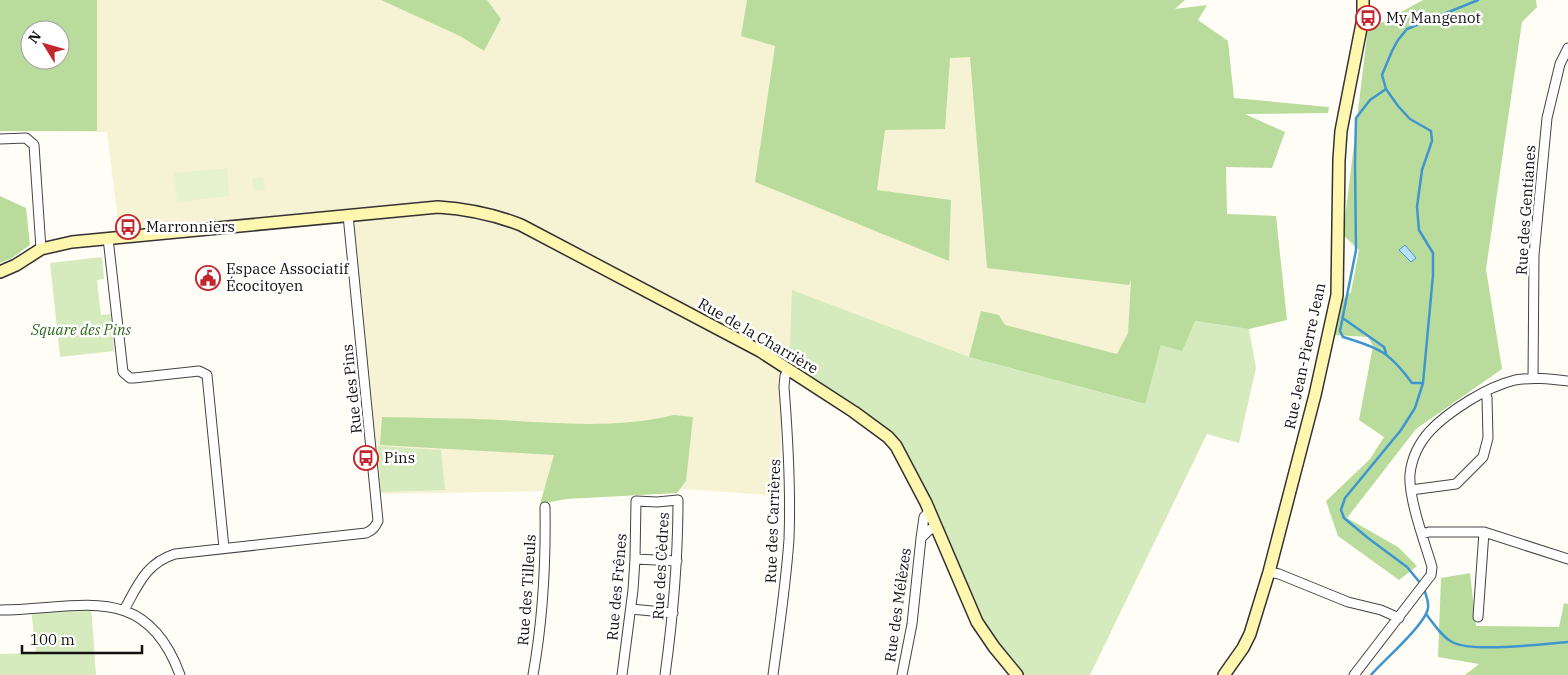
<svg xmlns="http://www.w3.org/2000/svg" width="1568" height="675" viewBox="0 0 1568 675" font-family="'IBM Plex Serif',serif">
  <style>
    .farmland { fill: #f6f3d4; fill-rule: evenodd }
    .green { fill: #d5ebbd }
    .forest { fill: #b9dc9c; fill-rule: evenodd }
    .pitch { fill: #e6f2cf }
    .water { fill: #b9e0f7; stroke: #3f96cf }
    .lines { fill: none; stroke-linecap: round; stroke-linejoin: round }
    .stream { stroke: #3f96cf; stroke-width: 2.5 }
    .street-casing { stroke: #444; stroke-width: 11 }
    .secondary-casing { stroke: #333; stroke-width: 14 }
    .street { stroke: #fff; stroke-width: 9 }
    .secondary { stroke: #fff6b0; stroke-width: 11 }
    .labels { text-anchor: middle; stroke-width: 5; stroke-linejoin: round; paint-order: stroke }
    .poi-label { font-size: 15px; fill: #111; stroke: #fff; text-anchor: start }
    .street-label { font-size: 15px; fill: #111; stroke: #fff }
    .park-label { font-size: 15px; font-style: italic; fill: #2f6b1f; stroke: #fff }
  </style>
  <rect width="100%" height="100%" fill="#fffdf5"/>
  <!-- farmland -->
  <path class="farmland" d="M0 0H866L970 57 1131 276 1145 404 969 357 789 369 781 416 780 496 685 489 376 494 348 215 120 237 107 132 0 131ZM30 30H60V60H30Z"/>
  <!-- green -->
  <path class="green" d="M102 257 104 279 97 280 101 315 111 314 114 351 60 357 50 263Z
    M792 290 969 357 1144 404 1161 345 1195 321 1249 329 1256 368 1239 443 1207 434 1090 675H1017L994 647 896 446 789 369Z
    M378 446 441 450 445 490 381 492Z
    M91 604 96 675H0V654L36 653 31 609Z"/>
  <!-- forest -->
  <path class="forest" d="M0 0H97V131H0ZM30 30H60V60H30Z
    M381 0H487L501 19 484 51 460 36Z
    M747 0H1185L1175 9 1207 5 1198 20 1228 41 1234 98 1329 107 1328 113 1245 114 1285 132 1272 168 1226 167 1227 214 1276 216 1287 320 1249 329 1195 321 1182 351 1161 345 1145 404 969 357 981 311 999 315 1005 325 1117 354 1128 333 1131 280 1129 285 987 268 970 57 950 58 945 129 885 130 877 190 951 200 949 261 755 182 775 46 741 36Z
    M1423 0H1536L1537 7 1522 22 1486 269 1502 369 1416 429 1347 518 1398 547 1417 566 1399 580 1338 536 1326 501 1370 459 1384 437 1359 420 1373 346 1368 337 1333 335 1340 302 1351 292 1359 250 1343 235 1369 19 1381 23Z
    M0 196 26 208 30 245 12 258 0 263Z
    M674 415 693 417 686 481 677 493 566 499 540 504 554 455 380 445 382 417C421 418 461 418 500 420 557 423 618 429 674 415Z
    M1470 573 1476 626 1559 627 1564 603 1568 604V675H1465L1479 664 1438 657 1441 578Z"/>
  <!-- pitch -->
  <path class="pitch" d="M227 168 229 196 177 202 174 173Z
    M263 177 265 190 254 191 252 178Z"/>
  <!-- water -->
  <path class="water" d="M1405 245 1416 258 1411 262 1399 250Z"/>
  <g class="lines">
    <!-- stream -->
    <path class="stream" d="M1386 89 1370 100 1356 118 1355 163 1356 250 1340 331 1343 337C1380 348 1389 352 1412 383H1423
      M1344 319 1384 347 1386 353
      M1421 584 1407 567 1368 538 1344 518 1341 510 1345 498 1401 430 1415 408 1423 383 1433 275V253L1419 230 1417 207 1422 170 1432 141 1431 131 1410 119 1398 106 1386 89 1382 75 1392 51 1398 40 1407 29 1478 0
      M1426 614C1434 624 1441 636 1452 642 1472 653 1543 644 1568 642
      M1371 675C1383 661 1426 624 1428 608 1429 602 1426 595 1424 589"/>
    <defs>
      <path id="street" d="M0 139 26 138 34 145 41 249
        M108 238 123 372 130 378H134L199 371 207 375 224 548
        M1533 378 1534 255 1547 118 1560 64 1568 48
        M1411 490 1456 484 1483 457 1488 438 1487 398 1485 392
        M930 511 924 517 921 538 929 530 936 527
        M1422 534 1429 532H1484L1568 559
        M635 559 677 561
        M1269 572 1279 574 1348 602 1381 610 1399 618
        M631 609 673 613
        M0 610C78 610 145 579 180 675
        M124 610C138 585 146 563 175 554L366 533C373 530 375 527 378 521L348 215
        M1478 617 1484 532
        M533 675C543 619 546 564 545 507
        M622 675 633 590 635 559 636 501 657 502 678 500C678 559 673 617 665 675
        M773 675C779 630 786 584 789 539 791 488 788 438 784 387L785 376 789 369
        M902 675 912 624 921 538
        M1354 675 1431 575 1432 567C1425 543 1408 498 1410 474 1414 438 1441 418 1470 400 1483 392 1499 384 1515 380 1533 377 1550 379 1568 381"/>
      <path id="secondary" d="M0 272 16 265 41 249 72 242 438 207C468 209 493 214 521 225L760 351 854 412 888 437 896 446 926 503 977 622 994 647 1017 675
        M1224 675 1243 648 1250 634 1269 572 1315 395 1337 295 1339 160 1341 131 1363 18V0"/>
    </defs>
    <!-- street casing -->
    <use href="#street" class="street-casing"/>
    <!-- secondary casing -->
    <use href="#secondary" class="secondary-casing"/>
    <!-- street -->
    <use href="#street" class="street"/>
    <!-- secondary -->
    <use href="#secondary" class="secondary"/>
  </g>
  <!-- icons -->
  <defs>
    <symbol id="bus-ring" viewBox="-11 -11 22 22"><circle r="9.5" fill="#fff" stroke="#c4262e" stroke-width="1.5"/><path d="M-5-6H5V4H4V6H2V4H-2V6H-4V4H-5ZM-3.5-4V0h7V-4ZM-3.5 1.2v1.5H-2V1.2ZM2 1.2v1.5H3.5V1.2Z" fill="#c4262e"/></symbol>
    <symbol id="civic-ring" viewBox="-11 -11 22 22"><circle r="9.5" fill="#fff" stroke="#c4262e" stroke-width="1.5"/><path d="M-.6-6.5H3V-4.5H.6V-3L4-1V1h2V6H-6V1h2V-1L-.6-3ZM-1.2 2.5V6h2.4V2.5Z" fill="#c4262e"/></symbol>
  </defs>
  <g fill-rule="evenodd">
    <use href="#bus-ring" x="1354" y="4" width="28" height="28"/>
    <use href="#bus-ring" x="114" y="213" width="28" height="28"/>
    <use href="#civic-ring" x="194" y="264" width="28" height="28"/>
    <use href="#bus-ring" x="352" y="444" width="28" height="28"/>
  </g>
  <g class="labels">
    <!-- poi labels -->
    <g class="poi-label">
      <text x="1386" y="23">My Mangenot</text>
      <text x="146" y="232">Marronniers</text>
      <text x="226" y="274">Espace Associatif<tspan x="226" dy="17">Écocitoyen</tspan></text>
      <text x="384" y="463">Pins</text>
    </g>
    <!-- street labels -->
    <g class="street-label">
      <text transform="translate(1526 210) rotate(-86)" y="5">Rue des Gentianes</text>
      <text transform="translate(758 336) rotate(30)" y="5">Rue de la Charrière</text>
      <text transform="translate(1305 356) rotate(-78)" y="5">Rue Jean-Pierre Jean</text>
      <text transform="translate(352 389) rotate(-96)" y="5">Rue des Pins</text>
      <text transform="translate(773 521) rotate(-88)" y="5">Rue des Carrières</text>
      <text transform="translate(661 566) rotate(-87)" y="5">Rue des Cèdres</text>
      <text transform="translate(617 587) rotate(-85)" y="5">Rue des Frênes</text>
      <text transform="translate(527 590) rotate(-86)" y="5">Rue des Tilleuls</text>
      <text transform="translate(898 605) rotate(-82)" y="5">Rue des Mélèzes</text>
    </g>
    <!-- park labels -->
    <g class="park-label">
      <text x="81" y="335">Square des Pins</text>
    </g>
  </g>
  <!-- north arrow -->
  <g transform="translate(45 45) rotate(307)"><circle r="24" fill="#ffffff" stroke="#a0a0a0"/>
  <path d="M0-4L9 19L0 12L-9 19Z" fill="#c4262e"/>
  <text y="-8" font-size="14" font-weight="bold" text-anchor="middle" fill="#111111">N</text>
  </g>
  <!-- scale -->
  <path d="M22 645v8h120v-8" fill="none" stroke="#111111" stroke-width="2.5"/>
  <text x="30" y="645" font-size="15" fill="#111111" stroke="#ffffff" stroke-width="4" paint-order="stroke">100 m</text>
</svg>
